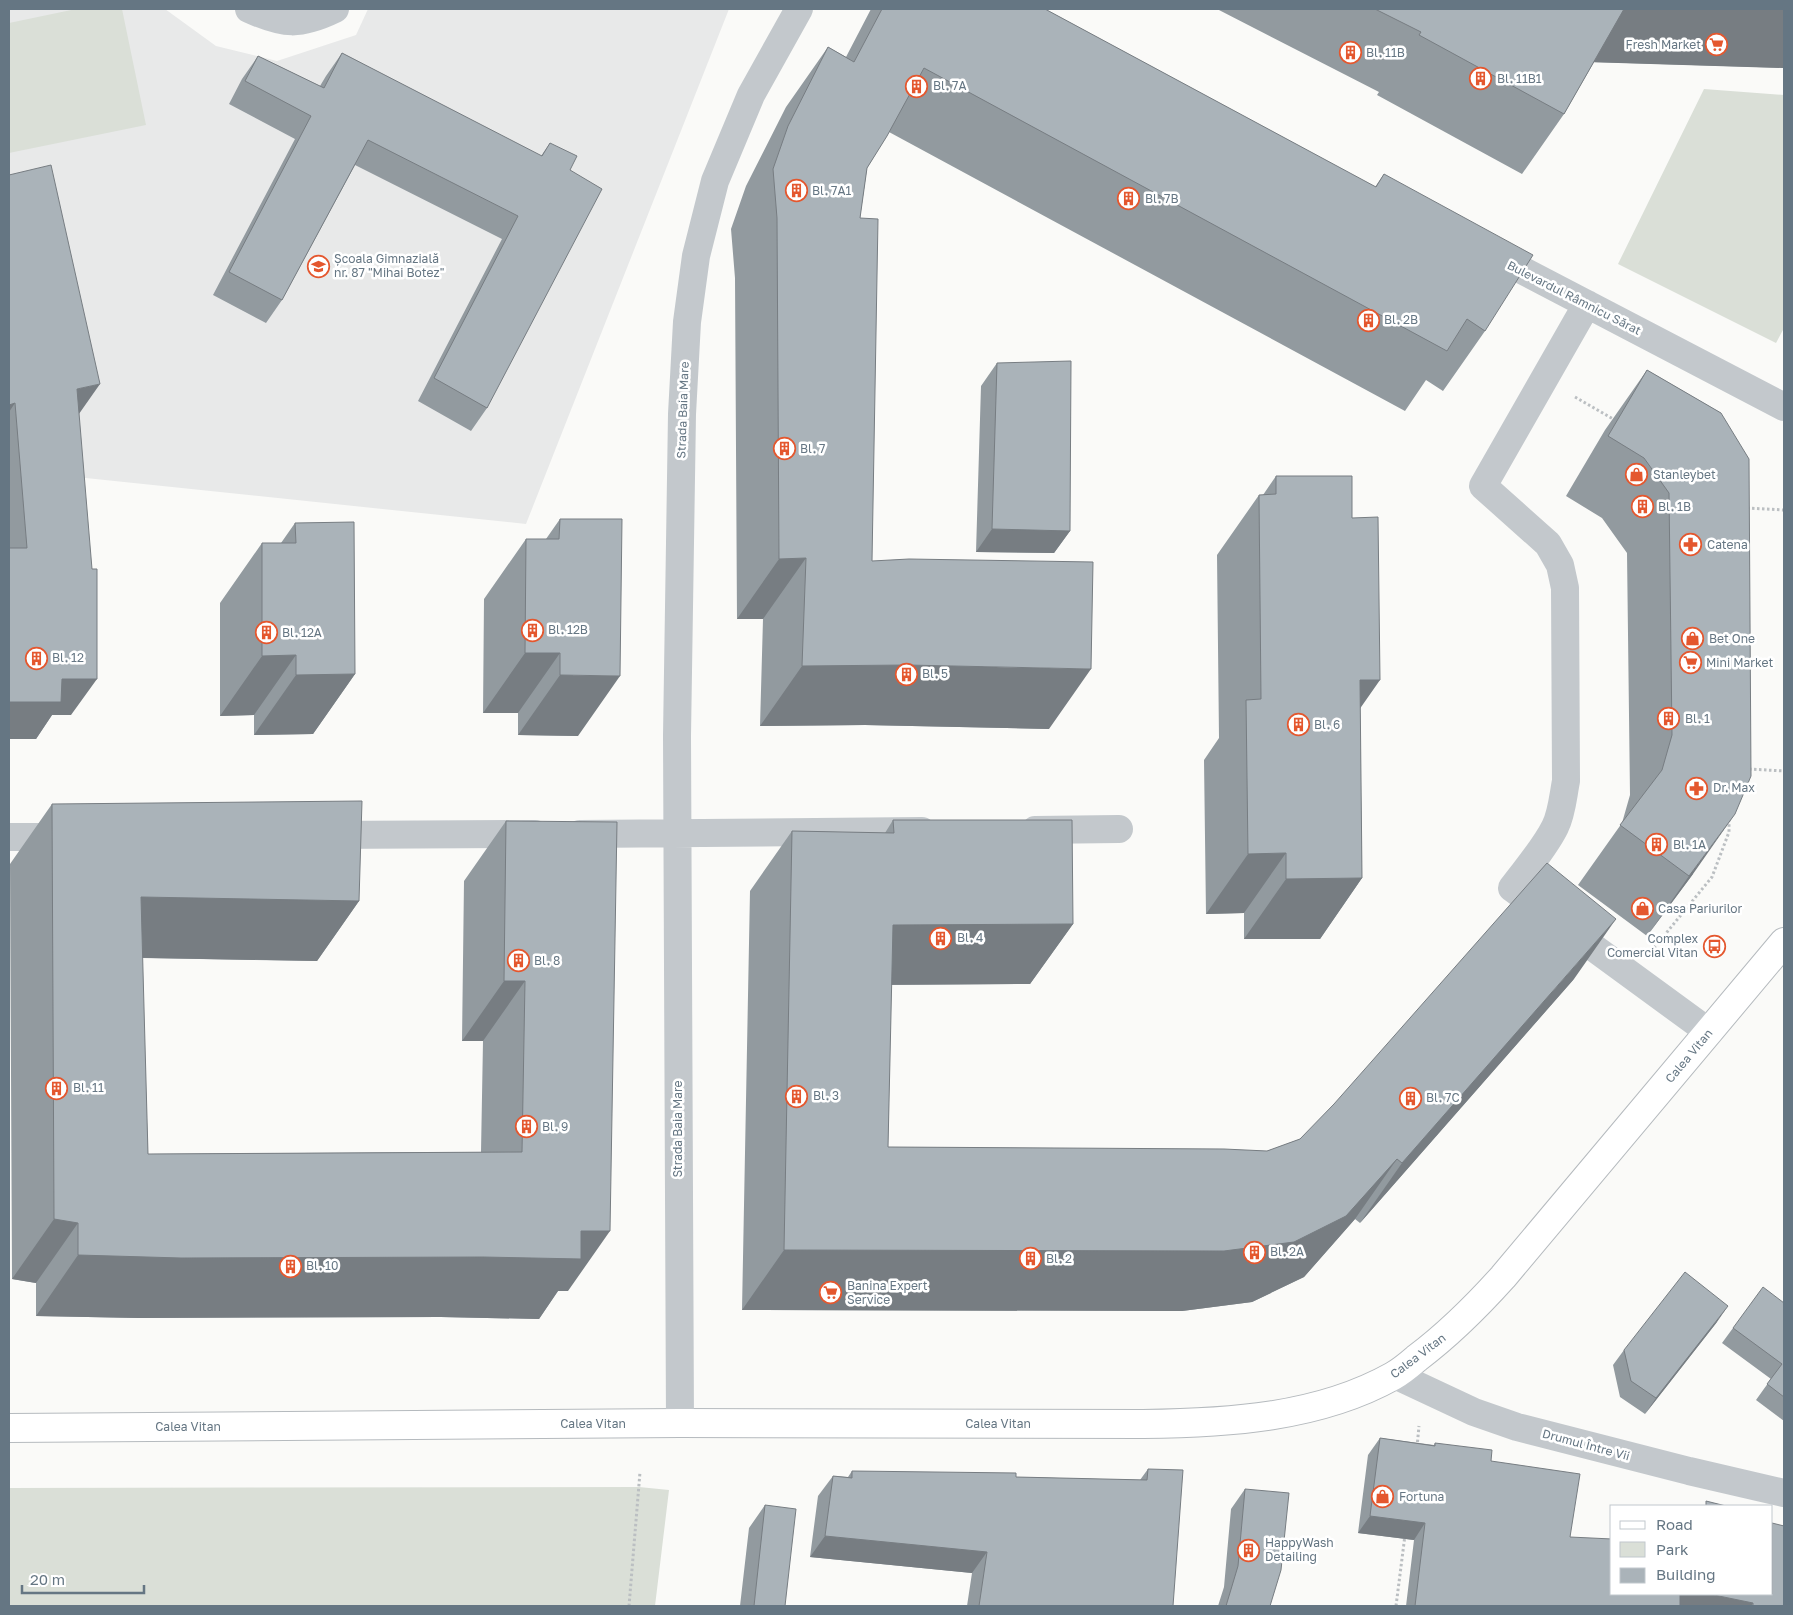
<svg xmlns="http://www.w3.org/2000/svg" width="1793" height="1615" viewBox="0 0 1793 1615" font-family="'Golos Text',sans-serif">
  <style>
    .built { fill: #e8e9e9 }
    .green { fill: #dadfd7 }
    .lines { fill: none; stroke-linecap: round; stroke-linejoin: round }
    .major-casing { stroke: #b5babe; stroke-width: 30 }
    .path { stroke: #bbbfc2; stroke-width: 3; stroke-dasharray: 2.5 2.5; stroke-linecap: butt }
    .minor { stroke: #c3c8cc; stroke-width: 28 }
    .major { stroke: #fff; stroke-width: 28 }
    .wall { fill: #929a9f }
    .shaded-wall { fill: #777d82 }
    .building { fill: #aab3b9; stroke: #777d82 }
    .labels { text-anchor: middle; stroke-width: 5; stroke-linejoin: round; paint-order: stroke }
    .poi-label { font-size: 12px; fill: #657683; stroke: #fff; text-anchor: start }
    .street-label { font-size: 12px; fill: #657683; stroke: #fff }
  </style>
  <rect width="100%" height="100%" fill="#fafaf8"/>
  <!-- built -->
  <path class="built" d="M9 9H165L216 46 277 61 356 35 368 9H729L526 524 9 470Z"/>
  <!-- green -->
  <path class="green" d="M76 9H122L146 125 9 153V23Z
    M1704 89 1784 95V328L1776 343 1618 264Z
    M639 1487 669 1490 655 1606H9V1488Z"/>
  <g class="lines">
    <defs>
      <path id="major" d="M9 1428 680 1423 1143 1424C1227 1423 1318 1418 1393 1376 1402 1371 1410 1364 1417 1358 1449 1334 1476 1307 1503 1277L1784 942"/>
    </defs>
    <!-- major casing -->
    <use href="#major" class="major-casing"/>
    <!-- path -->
    <path class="path" d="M1575 397 1615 420
      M1747 508 1784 510
      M1749 769 1784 771
      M1654 948 1712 877 1729 832V820
      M1417 1447 1419 1426
      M629 1606 640 1472
      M1396 1606 1405 1535"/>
    <!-- minor -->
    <path class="minor" d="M249 9C284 25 300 26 335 9
      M1491 254 1784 407
      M1587 304 1483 486 1548 544 1560 565 1565 588 1566 781C1563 796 1562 813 1555 827 1544 849 1527 868 1512 888L1709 1032
      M1035 830 1119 829
      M580 834 922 831
      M323 835 535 834
      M9 837H67
      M1395 1375 1474 1412 1517 1427 1689 1471 1784 1493
      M680 1423 677 736 682 414 687 322 696 256 715 181 751 95 799 9"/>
    <!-- major -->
    <use href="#major" class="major"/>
  </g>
  <!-- wall -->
  <path class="wall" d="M871 9H1045L1375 187 1384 174 1485 331 1443 391 1426 380 1405 411 889 132 867 168 860 218 872 561 1049 729 865 725 760 726 763 619H737L735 278 731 229 746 186 786 107 828 47 846 57Z
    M1217 9H1784V68L1594 62 1564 114 1522 174 1377 95 1379 92Z
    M342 53 541 156 550 143 570 170 487 408 471 431 418 401 502 239 355 165 282 300 266 323 213 295 295 139 229 104 242 79 258 56 320 86 326 76Z
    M9 175 79 414 71 715H52L36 739H9Z
    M997 363 1070 531 1054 553 976 552 981 386Z
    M1647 370 1721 413 1693 874 1647 936 1578 885 1622 823 1630 795 1627 553 1602 518 1566 496 1605 430Z
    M1276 476 1352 518 1360 709 1362 878 1320 939H1244V913L1206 914 1204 760 1219 738 1217 555 1259 495H1263Z
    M560 519 578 736 518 735V713H483L484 599 526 539H546Z
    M295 523 355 674 313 734 254 735V715L220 716V603L262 543H281Z
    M52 804 359 901 317 961 142 958 148 1154 481 1152 483 1041H462L464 881 506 821 568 1291H558L539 1319 441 1317 139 1318 36 1316V1283L12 1279 10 864Z
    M893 820 1073 924 1030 984 891 985 888 1147 1267 1151 1300 1139 1574 979 1360 1223 1355 1219 1304 1277 1252 1302 1182 1311 742 1310 750 891 792 831 885 833Z
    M1784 1303V1421L1756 1400 1771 1379 1722 1343 1733 1328Z
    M1717 1322 1645 1414 1620 1397 1613 1365 1624 1350Z
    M1380 1438 1434 1445 1435 1443 1491 1461 1570 1537 1772 1594 1784 1606H1406L1414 1540 1358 1533 1368 1455Z
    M1148 1469 1173 1606H967L972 1573 810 1557 818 1496 833 1476 848 1477 852 1471 1016 1477 1140 1480Z
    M1245 1489 1270 1606H1218L1224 1587 1231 1509Z
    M765 1505 785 1606H740L749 1528Z"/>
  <!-- shaded-wall -->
  <path class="shaded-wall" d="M1623 9H1784V68L1586 62Z
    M100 384 74 421 77 389Z
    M15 403 9 412V405Z
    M992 529 1070 531 1054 553 976 552Z
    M806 558 763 619H737L779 559Z
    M525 653H560L518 713H483Z
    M296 655 254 715 220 716 262 656Z
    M907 665 1091 669 1049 729 865 725 760 726 802 666Z
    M355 674 313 734 254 735 296 675Z
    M560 675 620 676 578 736 518 735Z
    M62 679H97L71 715H52L36 739H9V702Z
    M1360 680H1380L1338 740Z
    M1735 814 1693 874 1647 936 1689 876Z
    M1286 853 1244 913 1206 914 1248 854Z
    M1362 878 1320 939H1244L1286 879Z
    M141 897 359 901 317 961 99 957Z
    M1616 919 1574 979 1360 1223 1402 1163Z
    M1073 924 1030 984 850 985 893 925Z
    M504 981H525L483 1041H462Z
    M1397 1159 1355 1219 1304 1277 1252 1302 1182 1311 742 1310 784 1250Z
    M54 1219 78 1223 36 1283 12 1279Z
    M581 1231H610L568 1291H558L539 1319 441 1317 139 1318 36 1316 78 1255 483 1257Z
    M1728 1306 1717 1322 1645 1414 1656 1398Z
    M1370 1516 1425 1523 1414 1540 1358 1533Z
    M825 1536 987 1552 972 1573 810 1557Z
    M1676 1594H1709L1753 1603 1751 1606H1677Z"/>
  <!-- building -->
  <path class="building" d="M882 9H1045L1376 187 1384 174 1533 255 1485 331 1467 319 1447 351 924 68 887 136 867 168 860 218 878 219 872 561 909 559 1093 562 1091 669 907 665 802 666 806 558 779 559 777 218 773 169 788 126 828 47 854 62Z
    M1375 9H1624L1564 114 1419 35 1421 32Z
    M342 53 542 156 550 143 577 156 570 170 602 189 487 408 434 378 518 216 368 140 282 300 229 272 311 116 245 81 258 56 324 88Z
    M51 165 100 384 77 389 92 569H97V679H62L61 702H9V548H27L15 403 9 405V175Z
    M1071 361 1070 531 992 529 997 363Z
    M1647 370 1721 413 1749 459 1751 776 1735 814 1689 876 1620 825 1662 770 1672 735 1669 493 1644 458 1608 436Z
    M1276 476H1352V518L1378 517 1380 680H1360L1362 878 1286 879V853L1248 854 1246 700 1261 699 1259 495 1276 494Z
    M560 519H622L620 676 560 675V653H525L526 539H559Z
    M354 522 355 674 296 675V655L262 656V543H296L295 523Z
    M362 801 359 901 141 897 148 1154 522 1152 525 981H504L506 821 617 822 610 1231H581V1259L483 1257 181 1258 78 1255V1223L54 1219 52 804Z
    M893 820H1072L1073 924 893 925 888 1147 1224 1149 1267 1151 1300 1139 1334 1104 1547 863 1616 919 1402 1163 1397 1159 1346 1216 1294 1242 1224 1251 784 1250 792 831 894 833Z
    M1685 1272 1728 1306 1656 1398 1631 1381 1624 1350Z
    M1763 1287 1784 1303V1397L1767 1384 1782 1364 1733 1328Z
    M1380 1438 1435 1446V1443L1492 1450 1491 1461 1580 1474 1570 1537 1612 1539V1594H1680V1606H1415L1425 1523 1370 1516Z
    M1148 1469 1183 1470 1173 1606H979L987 1552 825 1536 833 1476 852 1478V1471L1016 1473V1477L1147 1480Z
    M1245 1489 1289 1493 1281 1570 1270 1606H1226L1238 1566Z
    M1706 1501 1726 1506H1706Z
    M765 1505 796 1509 785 1606H754Z
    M1772 1523 1784 1526V1606H1753V1603L1709 1594H1772Z"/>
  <!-- icons -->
  <defs>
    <symbol id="supermarket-ring" viewBox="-11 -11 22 22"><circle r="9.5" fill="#fff" stroke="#e4572e" stroke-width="1.5"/><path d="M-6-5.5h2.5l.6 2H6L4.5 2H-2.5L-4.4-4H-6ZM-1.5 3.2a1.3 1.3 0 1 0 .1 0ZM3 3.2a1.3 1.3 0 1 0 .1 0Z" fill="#e4572e"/></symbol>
    <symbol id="building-ring" viewBox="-11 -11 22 22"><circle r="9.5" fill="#fff" stroke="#e4572e" stroke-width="1.5"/><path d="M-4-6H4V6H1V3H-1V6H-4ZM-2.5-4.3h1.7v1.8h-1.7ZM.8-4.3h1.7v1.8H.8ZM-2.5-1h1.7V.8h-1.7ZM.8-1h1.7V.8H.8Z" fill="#e4572e"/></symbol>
    <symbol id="school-ring" viewBox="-11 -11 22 22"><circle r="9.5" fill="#fff" stroke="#e4572e" stroke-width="1.5"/><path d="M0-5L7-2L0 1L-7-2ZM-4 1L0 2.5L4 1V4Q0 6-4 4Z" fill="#e4572e"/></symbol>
    <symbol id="shop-ring" viewBox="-11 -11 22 22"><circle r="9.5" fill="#fff" stroke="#e4572e" stroke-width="1.5"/><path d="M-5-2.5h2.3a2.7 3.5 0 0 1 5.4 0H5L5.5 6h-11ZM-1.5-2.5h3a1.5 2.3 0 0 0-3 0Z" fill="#e4572e"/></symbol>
    <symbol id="pharmacy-ring" viewBox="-11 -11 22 22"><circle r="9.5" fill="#fff" stroke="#e4572e" stroke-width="1.5"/><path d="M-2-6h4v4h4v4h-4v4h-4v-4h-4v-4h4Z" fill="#e4572e"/></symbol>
    <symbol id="bus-ring" viewBox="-11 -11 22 22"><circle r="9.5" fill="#fff" stroke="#e4572e" stroke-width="1.5"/><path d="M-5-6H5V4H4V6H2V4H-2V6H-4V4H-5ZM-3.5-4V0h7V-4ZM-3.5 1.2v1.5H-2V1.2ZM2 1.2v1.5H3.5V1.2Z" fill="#e4572e"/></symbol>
  </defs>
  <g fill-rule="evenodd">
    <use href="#supermarket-ring" x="1704" y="32" width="25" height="25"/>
    <use href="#building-ring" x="1338" y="40" width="25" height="25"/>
    <use href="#building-ring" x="1468" y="66" width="25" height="25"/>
    <use href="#building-ring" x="904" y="74" width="25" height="25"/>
    <use href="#building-ring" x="784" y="178" width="25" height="25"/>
    <use href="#building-ring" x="1116" y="186" width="25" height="25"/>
    <use href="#school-ring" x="306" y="254" width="25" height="25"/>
    <use href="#building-ring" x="1356" y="308" width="25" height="25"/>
    <use href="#building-ring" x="772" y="436" width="25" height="25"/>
    <use href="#shop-ring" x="1624" y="462" width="25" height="25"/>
    <use href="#building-ring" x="1630" y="494" width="25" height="25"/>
    <use href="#pharmacy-ring" x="1678" y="532" width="25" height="25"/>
    <use href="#building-ring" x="520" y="618" width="25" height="25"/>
    <use href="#building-ring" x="254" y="620" width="25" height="25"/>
    <use href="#shop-ring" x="1680" y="626" width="25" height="25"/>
    <use href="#building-ring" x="24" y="646" width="25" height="25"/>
    <use href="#supermarket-ring" x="1678" y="650" width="25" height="25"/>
    <use href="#building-ring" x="894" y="662" width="25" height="25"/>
    <use href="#building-ring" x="1656" y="706" width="25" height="25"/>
    <use href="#building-ring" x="1286" y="712" width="25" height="25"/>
    <use href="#pharmacy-ring" x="1684" y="776" width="25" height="25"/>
    <use href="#building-ring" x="1644" y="832" width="25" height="25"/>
    <use href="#shop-ring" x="1630" y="896" width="25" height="25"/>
    <use href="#building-ring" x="928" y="926" width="25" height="25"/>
    <use href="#bus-ring" x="1702" y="934" width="25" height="25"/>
    <use href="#building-ring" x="506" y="948" width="25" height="25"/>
    <use href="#building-ring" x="44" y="1076" width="25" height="25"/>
    <use href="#building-ring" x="784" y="1084" width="25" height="25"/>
    <use href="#building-ring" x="1398" y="1086" width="25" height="25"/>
    <use href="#building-ring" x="514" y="1114" width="25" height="25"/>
    <use href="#building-ring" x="1242" y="1240" width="25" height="25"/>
    <use href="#building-ring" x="1018" y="1246" width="25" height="25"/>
    <use href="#building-ring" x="278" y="1254" width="25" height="25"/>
    <use href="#supermarket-ring" x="818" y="1280" width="25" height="25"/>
    <use href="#shop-ring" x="1370" y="1484" width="25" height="25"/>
    <use href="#building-ring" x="1236" y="1538" width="25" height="25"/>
  </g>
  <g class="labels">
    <!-- poi labels -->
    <g class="poi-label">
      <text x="1701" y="49" text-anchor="end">Fresh Market</text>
      <text x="1366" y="57">Bl. 11B</text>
      <text x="1497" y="83">Bl. 11B1</text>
      <text x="933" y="90">Bl. 7A</text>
      <text x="812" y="195">Bl. 7A1</text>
      <text x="1145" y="203">Bl. 7B</text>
      <text x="334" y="263">Școala Gimnazială<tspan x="334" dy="14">nr. 87 "Mihai Botez"</tspan></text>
      <text x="1384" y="324">Bl. 2B</text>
      <text x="800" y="453">Bl. 7</text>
      <text x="1653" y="479">Stanleybet</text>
      <text x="1658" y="511">Bl. 1B</text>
      <text x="1707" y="549">Catena</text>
      <text x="548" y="634">Bl. 12B</text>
      <text x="282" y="637">Bl. 12A</text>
      <text x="1709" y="643">Bet One</text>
      <text x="52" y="662">Bl. 12</text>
      <text x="1706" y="667">Mini Market</text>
      <text x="922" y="678">Bl. 5</text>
      <text x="1685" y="723">Bl. 1</text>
      <text x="1314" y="729">Bl. 6</text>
      <text x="1713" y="792">Dr. Max</text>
      <text x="1673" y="849">Bl. 1A</text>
      <text x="1658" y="913">Casa Pariurilor</text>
      <text x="957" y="942">Bl. 4</text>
      <text x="1698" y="943" text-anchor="end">Complex<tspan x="1698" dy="14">Comercial Vitan</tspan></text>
      <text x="534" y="965">Bl. 8</text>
      <text x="73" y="1092">Bl. 11</text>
      <text x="813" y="1100">Bl. 3</text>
      <text x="1426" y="1102">Bl. 7C</text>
      <text x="542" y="1131">Bl. 9</text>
      <text x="1270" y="1256">Bl. 2A</text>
      <text x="1046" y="1263">Bl. 2</text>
      <text x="306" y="1270">Bl. 10</text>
      <text x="847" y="1290">Banina Expert<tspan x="847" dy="14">Service</tspan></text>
      <text x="1399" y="1501">Fortuna</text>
      <text x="1265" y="1547">HappyWash<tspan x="1265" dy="14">Detailing</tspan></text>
    </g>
    <!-- street labels -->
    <g class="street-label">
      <text transform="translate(1574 298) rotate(27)" y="4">Bulevardul Râmnicu Sărat</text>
      <text transform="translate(683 410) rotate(-88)" y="4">Strada Baia Mare</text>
      <text transform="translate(1689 1056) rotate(-50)" y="4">Calea Vitan</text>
      <text transform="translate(678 1129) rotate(-90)" y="4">Strada Baia Mare</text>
      <text transform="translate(1418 1356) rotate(-37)" y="4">Calea Vitan</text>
      <text x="593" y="1428">Calea Vitan</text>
      <text x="998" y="1428">Calea Vitan</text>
      <text x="188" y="1431">Calea Vitan</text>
      <text transform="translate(1586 1445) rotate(15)" y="4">Drumul Între Vii</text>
    </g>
  </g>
  <!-- border -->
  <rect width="1793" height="1615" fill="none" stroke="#657683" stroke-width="20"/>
  <!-- legend -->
  <rect x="1610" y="1505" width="162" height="90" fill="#ffffff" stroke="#c1c8cd"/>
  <rect x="1620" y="1521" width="25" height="8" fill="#ffffff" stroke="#c1c8cd"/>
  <text x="1656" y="1530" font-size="15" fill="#657683">Road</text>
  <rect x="1620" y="1542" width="25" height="15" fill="#dadfd7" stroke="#c1c8cd"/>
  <text x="1656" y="1555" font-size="15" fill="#657683">Park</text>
  <rect x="1620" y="1568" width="25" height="15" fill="#aab3b9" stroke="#c1c8cd"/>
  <text x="1656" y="1580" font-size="15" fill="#657683">Building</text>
  <!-- scale -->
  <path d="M22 1585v8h122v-8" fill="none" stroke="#657683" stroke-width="2.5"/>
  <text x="30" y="1585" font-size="15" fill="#657683" stroke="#ffffff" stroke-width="4" paint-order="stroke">20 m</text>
</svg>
